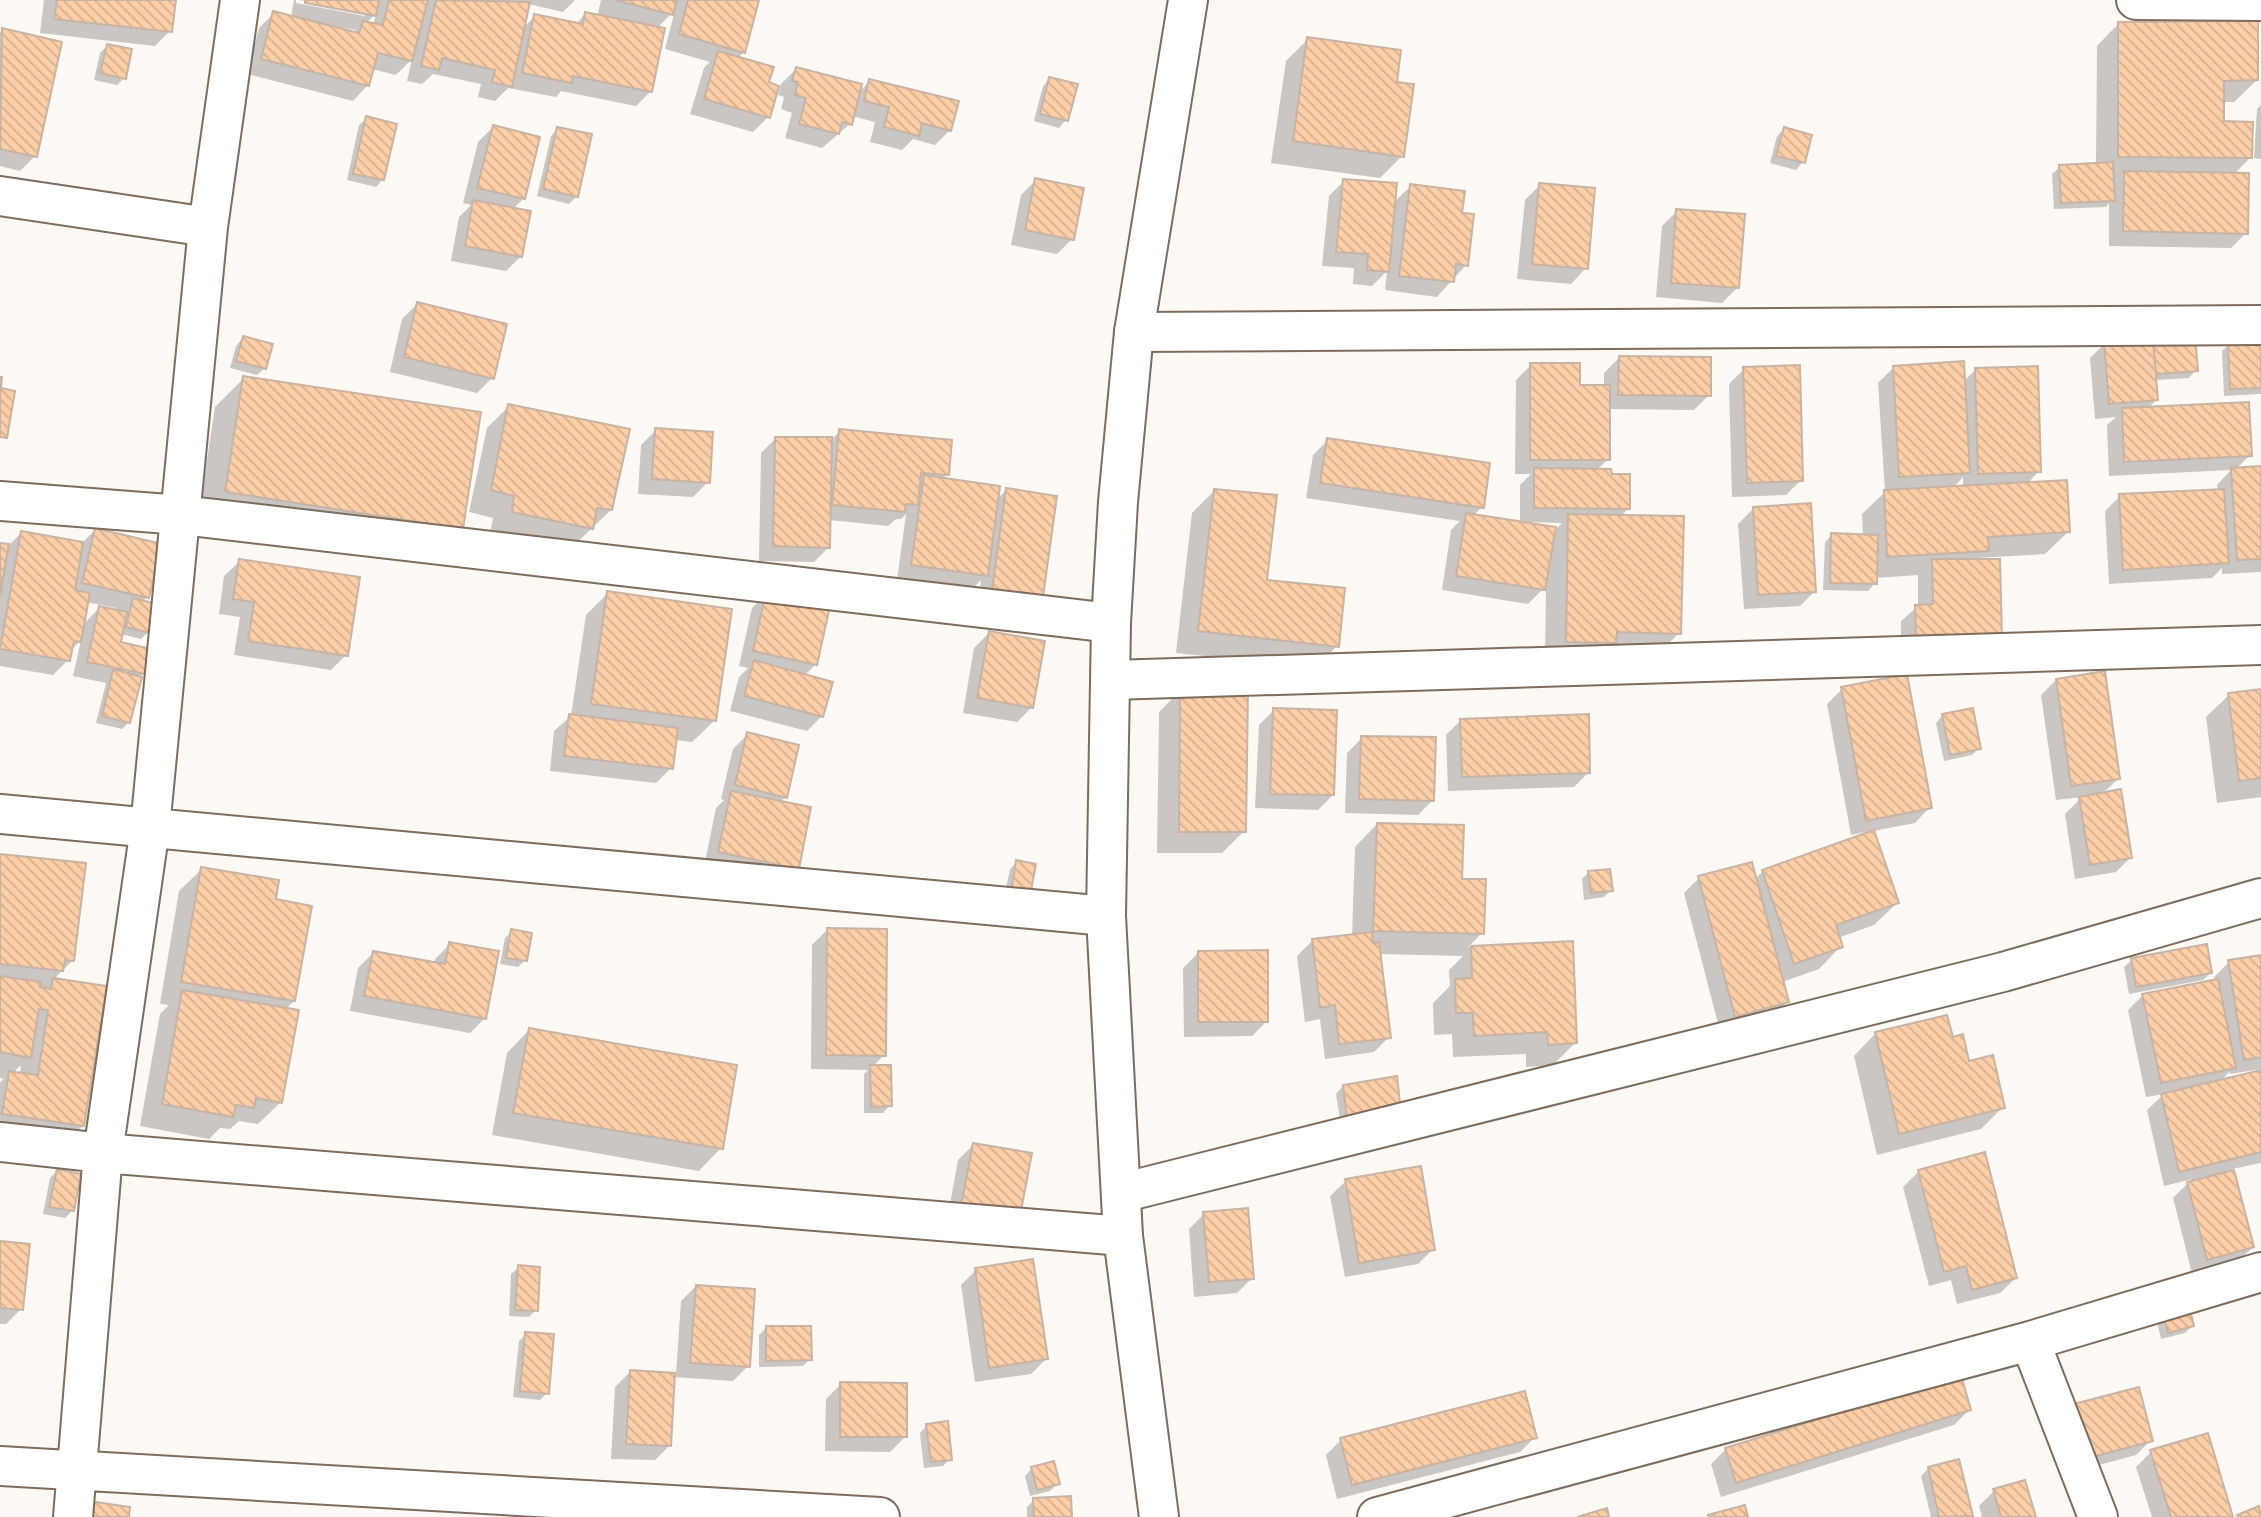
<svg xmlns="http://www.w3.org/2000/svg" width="2261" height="1517" viewBox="0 0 2261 1517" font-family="Lato,sans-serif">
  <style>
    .shadow { fill: #0003; fill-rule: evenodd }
    .building { fill: url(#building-back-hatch); stroke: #c8b4a4; stroke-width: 2 }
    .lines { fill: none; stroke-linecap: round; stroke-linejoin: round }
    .minor-casing { stroke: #7e6c5d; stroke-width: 42 }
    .highway-casing { stroke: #7e6c5d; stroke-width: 42 }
    .minor { stroke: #fff; stroke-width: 38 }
    .highway { stroke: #fff; stroke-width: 38 }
  </style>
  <defs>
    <pattern id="building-back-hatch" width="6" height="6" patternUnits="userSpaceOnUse" patternTransform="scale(1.75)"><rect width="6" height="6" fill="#fbcea8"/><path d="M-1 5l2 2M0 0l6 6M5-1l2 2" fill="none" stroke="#d6b08f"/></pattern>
  </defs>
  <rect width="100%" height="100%" fill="#fcf8f4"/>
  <!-- shadow -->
  <path class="shadow" d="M44 0H174L170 31 155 46 40 33Z
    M294 0H296V3L365 16V12L299 0H575L563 12 528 4 523 28 535 16 576 24 585 14 597 17 601 0H758L744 52 738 58 767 83 768 117 753 132 690 114 704 68 710 62 665 49 675 10 657 28 651 91 636 106 561 91 556 97 508 88 495 101 478 97 481 84 433 74 422 84 407 81 412 59 396 75 372 69 368 85 353 101 247 74 259 28 274 13 291 17ZM376 14 373 25 366 23ZM338 27 356 30 353 33 338 29Z
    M2119 23 2257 80 2234 102H2222V123L2251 157 2233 175 2246 233 2231 248 2109 246V203L2106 207 2054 209 2052 174 2060 167 2096 165 2097 46Z
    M2 30 35 156 20 171 0 166V32Z
    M1308 39 1395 83 1402 156 1380 178 1271 163 1286 61Z
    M107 46 124 78 117 85 94 80 100 53Z
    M796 69 858 93 870 81 950 130 935 145 913 139 902 150 870 142 875 122 852 116 850 124 822 148 785 138 792 113 781 109 784 97 778 95 781 84Z
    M1050 79 1066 120 1059 128 1034 121 1043 86Z
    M2261 105V159L2254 158 2257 109Z
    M367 118 383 179 376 187 347 180 359 125Z
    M493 127 524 198 513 209 521 256 506 271 451 261 459 217 471 205 463 203 478 142Z
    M558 128 576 197 569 204 537 196 551 136Z
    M1784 129 1803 162 1796 170 1770 163 1777 136Z
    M1036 180 1072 239 1057 254 1011 245 1021 195Z
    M1344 181 1393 203 1411 186 1460 214 1466 265 1437 297 1385 290 1387 271 1372 286 1353 284 1354 268 1322 266 1329 196Z
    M1540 185 1586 268 1571 284 1517 279 1525 200Z
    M1677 211 1737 288 1722 303 1656 297 1662 226Z
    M417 304 492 378 477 393 390 372 402 319Z
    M243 338 265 368 257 375 230 368 236 346Z
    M2151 339 2196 370 2189 378 2155 380 2157 399 2147 409 2250 455 2236 469 2261 468V572L2222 574V568L2212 578 2109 584 2105 511 2120 496 2218 491 2217 485 2231 470 2109 476 2107 425 2116 417 2095 419 2090 358 2105 343Z
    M2261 342V394L2224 396 2222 351 2229 344Z
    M1620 357 1709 395 1694 410 1608 409V459L1597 470 1629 508 1620 517 1679 633 1657 655 1545 664 1546 586 1528 604 1442 590 1451 530 1460 521 1306 498 1313 455 1328 440 1482 507 1473 516 1520 523V485L1531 474H1515L1516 380 1531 365 1579 387H1604V373ZM1528 522 1562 523 1556 529 1528 525Z
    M1893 368 1963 382 1975 370 2039 471 2027 484 2068 532 2045 554 1976 558V561L1901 655V621L1918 606V575L1875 578V583L1868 591 1823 590 1825 542 1832 535 1863 536 1862 514 1885 492 1878 383ZM1963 477V487L1953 488Z
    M1744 369 1801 480 1786 495 1732 497 1729 384Z
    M244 378 461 528 198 520 215 407Z
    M509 406 611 510 569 550 490 534 493 518 469 512 487 428Z
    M656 430 708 482 693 497 638 494 641 445Z
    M840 431 947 474 942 479 996 500 1006 490 1042 596 978 605 981 580 971 590 897 580 906 514 901 519H896L888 526 829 520V547L814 562 759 561 761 453 776 438 832 439Z
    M1215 490 1265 582 1337 646 1315 668 1176 653 1192 513Z
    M1754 508 1815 591 1800 606 1744 609 1738 524Z
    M95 530 147 597 142 602 148 632 141 639 121 634 119 644 144 673 140 676 129 722 122 729 96 723 106 683 73 676 81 640 70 651 68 660 53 675 0 666V545L8 546 21 533 81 544ZM87 602 116 608 115 612 99 608 83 625Z
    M240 561 346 655 331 670 234 655 240 617 219 614 224 576Z
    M608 593 715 720 692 742 675 740 671 768 656 783 550 771 554 731 571 716 586 615Z
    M767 593 815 665 804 676 822 716 807 731 730 711 739 677 748 668 739 666 752 608Z
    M989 633 1032 707 1017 722 963 713 974 648Z
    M2056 680 2118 779 2102 794 2131 857 2116 872 2075 879 2065 814 2082 797 2056 800 2041 695Z
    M1842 689 1930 807 1915 823 1873 831 1897 903 1874 925 1838 938 1841 946 1819 969 1782 982 1787 1002 1772 1017 1720 1031 1684 893 1699 878 1755 879 1763 871 1871 834 1870 831 1851 835 1827 704Z
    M1181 690 1244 831 1222 853H1157L1159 712Z
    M2261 691V797L2217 803 2206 717 2229 695Z
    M1274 710 1333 795 1318 810 1255 808 1259 725Z
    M1943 715 1979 748 1972 755 1944 761 1936 723Z
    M1461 720 1589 772 1574 787 1448 791 1446 735Z
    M748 734 785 797 780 803 797 868 704 867 716 808 724 800 721 799 733 749Z
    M1362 738 1433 800 1418 815 1345 813 1347 753Z
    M1377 824 1460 880 1482 933 1468 947 1571 943 1575 1043 1553 1065 1526 1067V1054L1453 1057 1452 1034 1434 1035 1433 1003 1450 986 1449 970 1463 956 1379 954 1389 1037 1374 1052 1325 1059 1320 1019 1305 1022 1297 956 1312 941 1352 936 1355 847Z
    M0 856 73 960 53 980 83 1126 60 1148 0 1139V1082L4 1079 0 1078ZM21 1065 20 1074 13 1073Z
    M1017 862 1021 902 1004 899 1010 869Z
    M202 869 274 901 294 1001 285 1010 281 1102 258 1124 239 1121 230 1129 220 1128 209 1139 140 1126 160 1014 169 1005 160 1004 179 891Z
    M1589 872 1611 890 1604 897 1584 900 1582 879Z
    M827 930 884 1055 872 1067 890 1105 883 1113H864V1074L868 1070 811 1069 812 945Z
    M512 931 525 960 518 967 500 964 505 938Z
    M450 944 485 1018 470 1033 350 1011 358 968 373 953 434 964 435 959Z
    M1198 953 1267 1021 1252 1036 1184 1037 1183 968Z
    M2261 956V1069L2230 1074 2229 1072 2220 1082 2261 1072V1163L2232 1169 2253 1247 2237 1262 2192 1274 2173 1198 2192 1179 2164 1186 2147 1110 2164 1094 2146 1097 2128 1010 2143 995 2215 981 2214 977 2229 962Z
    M2132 960 2210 973 2203 980 2129 994 2124 967Z
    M529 1030 721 1148 699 1171 492 1135 507 1053Z
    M1876 1033 1968 1063 2003 1107 1981 1129 1877 1155 1854 1056Z
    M1395 1078 1341 1125 1336 1094 1343 1086Z
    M973 1145 1030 1154 947 1221 958 1160Z
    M57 1171 73 1210 65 1218 43 1214 50 1178Z
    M1918 1172 2016 1278 2000 1293 1957 1304 1951 1280 1929 1286 1903 1187Z
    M1346 1181 1433 1249 1418 1264 1345 1277 1330 1196Z
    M1204 1214 1252 1278 1237 1293 1194 1297 1189 1229Z
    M0 1243 21 1309 6 1324H0Z
    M519 1267 536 1310 529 1317 509 1316 511 1274Z
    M976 1270 1046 1359 1031 1374 975 1382 961 1285Z
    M696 1286 748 1366 733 1381 673 1377 670 1445 655 1460 611 1459 615 1387 630 1372 676 1375 681 1301Z
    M2156 1316 2192 1326 2185 1333 2161 1339Z
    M766 1328 810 1359 803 1366 759 1367V1335Z
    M526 1334 547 1393 540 1400 513 1397 519 1341Z
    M841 1384 905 1437 890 1452 825 1451 826 1399Z
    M1969 1410 1954 1425 1721 1497 1711 1464 1726 1449Z
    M2060 1421 2151 1440 2136 1455 2073 1472Z
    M927 1425 950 1459 943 1466 924 1468 920 1433Z
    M1535 1437 1520 1452 1337 1499 1326 1455 1341 1440Z
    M2151 1452 2232 1517H2152L2136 1467Z
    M1032 1468 1058 1483 1050 1491 1030 1496 1025 1476Z
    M1928 1469 1972 1515 1970 1517H1931L1921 1476Z
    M1994 1491 2034 1517H1982L1979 1506Z
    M1034 1500 1071 1517H1027V1507Z"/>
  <!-- building -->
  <path class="building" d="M57 0H176L172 32 54 19Z
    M305 0H379L376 16 305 3Z
    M389 0H428L412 61 378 53 369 86 261 59 273 11 359 33 363 21 383 25Z
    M436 0 530 2 512 87 492 82 495 70 442 58 439 70 421 66Z
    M615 0H677L673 15Z
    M688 0H759L745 53 679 34Z
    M585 12 665 28 652 92 573 76 572 83 522 73 534 14 583 24Z
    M2258 21V80L2224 81V121L2253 122 2252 158 2118 157V22Z
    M2 28 62 42 37 157 0 149Z
    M1307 37 1401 50 1397 82 1414 84 1404 157 1293 141Z
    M107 44 132 49 126 79 100 73Z
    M718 51 774 67 769 82 779 86 770 118 704 99Z
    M796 67 862 84 852 125 842 122 839 134 799 124 806 98 795 95 798 82 792 81Z
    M1049 77 1078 84 1068 121 1040 114Z
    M869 79 959 101 951 131 922 123 919 136 884 127 889 107 864 101Z
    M366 116 397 124 384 180 353 174Z
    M493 125 540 137 525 199 477 188Z
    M557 127 592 134 578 197 543 189Z
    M1784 127 1812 135 1805 163 1776 156Z
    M2113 162 2115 201 2061 203 2059 165Z
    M2124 171 2249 173 2248 234 2123 231Z
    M1035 178 1084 188 1074 240 1025 230Z
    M1343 179 1397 183 1389 272 1367 270 1368 254 1336 252Z
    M1539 183 1595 188 1588 269 1532 264Z
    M1410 184 1465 191 1462 213 1474 214 1468 266 1456 264 1454 282 1399 276Z
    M473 200 531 211 522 257 465 246Z
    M1676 209 1745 214 1739 288 1671 283Z
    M417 302 507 324 494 379 404 357Z
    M2195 335 2198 371 2156 374 2153 339Z
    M243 336 273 344 266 369 236 361Z
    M2153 339 2158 400 2109 404 2104 341Z
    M2261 340V388L2230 389 2228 342Z
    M1619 356 1711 357V396L1618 395Z
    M1964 361 1970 473 1899 477 1893 366Z
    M1530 363H1580V385H1610V460H1530Z
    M1800 365 1803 481 1747 483 1743 367Z
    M2038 366 2041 472 1978 474 1975 368Z
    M243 376 481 412 463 529 225 492Z
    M0 377H2L1 388 15 391 7 438 0 437Z
    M2249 402 2252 456 2124 462 2122 408Z
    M508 404 630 429 612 510 597 508 593 529 512 512 514 496 491 490Z
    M655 428 713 432 710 483 652 479Z
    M839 429 952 440 949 475 921 473 918 505 906 504 905 512 832 505Z
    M775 437H832L830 548 773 546Z
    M1327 438 1490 463 1484 508 1320 483Z
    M2261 466V559L2237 560 2231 468Z
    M1534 468 1611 469 1612 474H1630V509L1534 508Z
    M924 475 1000 486 988 576 911 565Z
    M2067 480 2070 532 1988 537 1989 551 1887 557 1884 490Z
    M1006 488 1057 496 1043 597 992 590Z
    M1214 489 1277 495 1267 580 1345 588 1339 647 1198 631Z
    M2224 489 2229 563 2123 570 2119 494Z
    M1811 503 1816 592 1758 595 1753 507Z
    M1466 513 1556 527 1545 590 1456 576Z
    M1568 514 1684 516 1681 634 1617 632 1616 643 1566 642Z
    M95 528 162 544 149 598 82 583Z
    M21 531 83 542 75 590 90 593 81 642 74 641 70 661 0 649Z
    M1831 533 1878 535 1877 584 1830 583Z
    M0 543 9 544 0 595Z
    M239 559 360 577 348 656 248 641 254 602 233 599Z
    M1932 559H2000L2002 640 1916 641 1915 605 1933 604Z
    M607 591 732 609 716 721 591 704Z
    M766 591 830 606 817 665 753 651Z
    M133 598 157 604 150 633 126 627Z
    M99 606 127 612 121 642 151 649 145 674 87 662Z
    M989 631 1045 641 1033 708 977 698Z
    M754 660 833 682 823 717 744 696Z
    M113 669 142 677 130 723 102 716Z
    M2105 671 2120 779 2071 786 2056 679Z
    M1907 674 1932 808 1866 821 1841 687Z
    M1180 688 1248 689 1246 832H1179Z
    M2261 689V778L2239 781 2228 693Z
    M1273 708 1337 710 1334 795 1270 794Z
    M1973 708 1981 749 1950 755 1942 714Z
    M569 714 678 728 673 769 564 756Z
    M1589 714 1590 773 1462 777 1460 719Z
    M747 732 799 745 787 798 735 785Z
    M1361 736 1436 737 1434 801 1359 799Z
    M2121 789 2132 858 2090 865 2079 797Z
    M731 791 811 807 799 869 718 852Z
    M1377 823 1464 825 1462 879H1486L1484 934 1373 931Z
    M1874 830 1899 903 1836 925 1843 947 1794 964 1762 870Z
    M0 854 86 863 74 961 65 960 63 971 0 964Z
    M1016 860 1036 864 1030 896 1011 892Z
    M1752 862 1789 1002 1735 1017 1698 876Z
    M201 867 279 880 276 899 312 906 295 1001 181 982Z
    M1610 869 1613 891 1591 893 1588 871Z
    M827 928 887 929 886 1056 826 1055Z
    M511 929 532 933 527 961 506 958Z
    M1372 932 1373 943 1379 942 1391 1038 1339 1044 1335 1005 1320 1008 1312 939Z
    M1573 941 1577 1043 1548 1045 1547 1032 1474 1036 1473 1013H1456L1455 979 1472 978 1471 946Z
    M449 942 499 951 486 1019 364 996 373 951 445 964Z
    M2207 944 2212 973 2136 987 2131 958Z
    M1268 950V1022H1198V951Z
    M2261 955V1057L2244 1060 2228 960Z
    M0 976 41 982 40 987 51 989 53 978 107 986 84 1126 2 1114 9 1071 38 1075 48 1010 39 1009 31 1058 0 1052Z
    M2218 979 2236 1068 2161 1083 2142 994Z
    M182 990 299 1010 282 1103 256 1098 254 1108 236 1105 233 1117 162 1104Z
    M1947 1015 1953 1037 1963 1034 1969 1061 1993 1055 2005 1108 1899 1134 1875 1032Z
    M529 1028 737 1065 723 1149 513 1113Z
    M870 1065H891L892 1106 871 1107Z
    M2261 1070V1152L2179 1172 2161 1094Z
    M1397 1076 1401 1112 1347 1119 1343 1085Z
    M973 1143 1032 1153 1020 1216 961 1206Z
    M1985 1152 2017 1278 1972 1290 1966 1266 1944 1272 1918 1170Z
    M1421 1166 1435 1250 1359 1263 1345 1179Z
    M57 1169 81 1174 74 1211 49 1207Z
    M2234 1170 2254 1247 2207 1260 2187 1182Z
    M1248 1208 1254 1279 1209 1282 1203 1212Z
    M0 1241 30 1244 23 1310 0 1308Z
    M1033 1259 1048 1359 989 1368 975 1268Z
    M518 1265 540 1267 538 1311 515 1310Z
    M696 1285 755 1289 750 1367 690 1363Z
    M2188 1302 2194 1326 2168 1333 2162 1308Z
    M766 1326H811L812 1360 766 1361Z
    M525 1332 554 1334 549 1394 520 1391Z
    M630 1370 675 1373 671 1446 626 1444Z
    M1961 1375 1971 1410 1736 1483 1725 1448Z
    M840 1382 907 1383V1437H840Z
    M2139 1387 2153 1441 2088 1458 2074 1404Z
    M1525 1391 1537 1438 1352 1485 1340 1438Z
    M948 1421 952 1460 931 1462 926 1424Z
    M2208 1433 2233 1517H2171L2150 1450Z
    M1959 1459 1973 1516 1939 1517 1928 1467Z
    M1054 1461 1060 1484 1037 1490 1031 1467Z
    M2025 1480 2036 1517H2001L1993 1489Z
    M1071 1496 1072 1517H1034L1033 1498Z
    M89 1501 130 1507 129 1517H86Z
    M1745 1505 1748 1517H1709L1708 1515Z
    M2259 1506 2261 1517H2238L2237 1515Z
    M1607 1508 1609 1517H1577Z"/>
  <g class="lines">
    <defs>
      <path id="minor" d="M2136 0 2261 1
        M0 196 208 227
        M1134 332 2261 325
        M0 501 181 515 1111 623
        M1111 680 2261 645
        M0 814 1106 916
        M0 1142 103 1153 1123 1236
        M1121 1193 2003 972 2261 898
        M2030 1341 2098 1517
        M0 1466 880 1517
        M73 1517 103 1153 150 828 208 227 240 0
        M1377 1517 2030 1341 2261 1272"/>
      <path id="highway" d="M1159 1517 1123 1236 1106 916 1111 623 1118 502 1134 332 1188 0"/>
    </defs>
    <!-- minor casing -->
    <use href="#minor" class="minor-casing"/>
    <!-- highway casing -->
    <use href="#highway" class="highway-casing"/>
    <!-- minor -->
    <use href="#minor" class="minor"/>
    <!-- highway -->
    <use href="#highway" class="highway"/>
  </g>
</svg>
